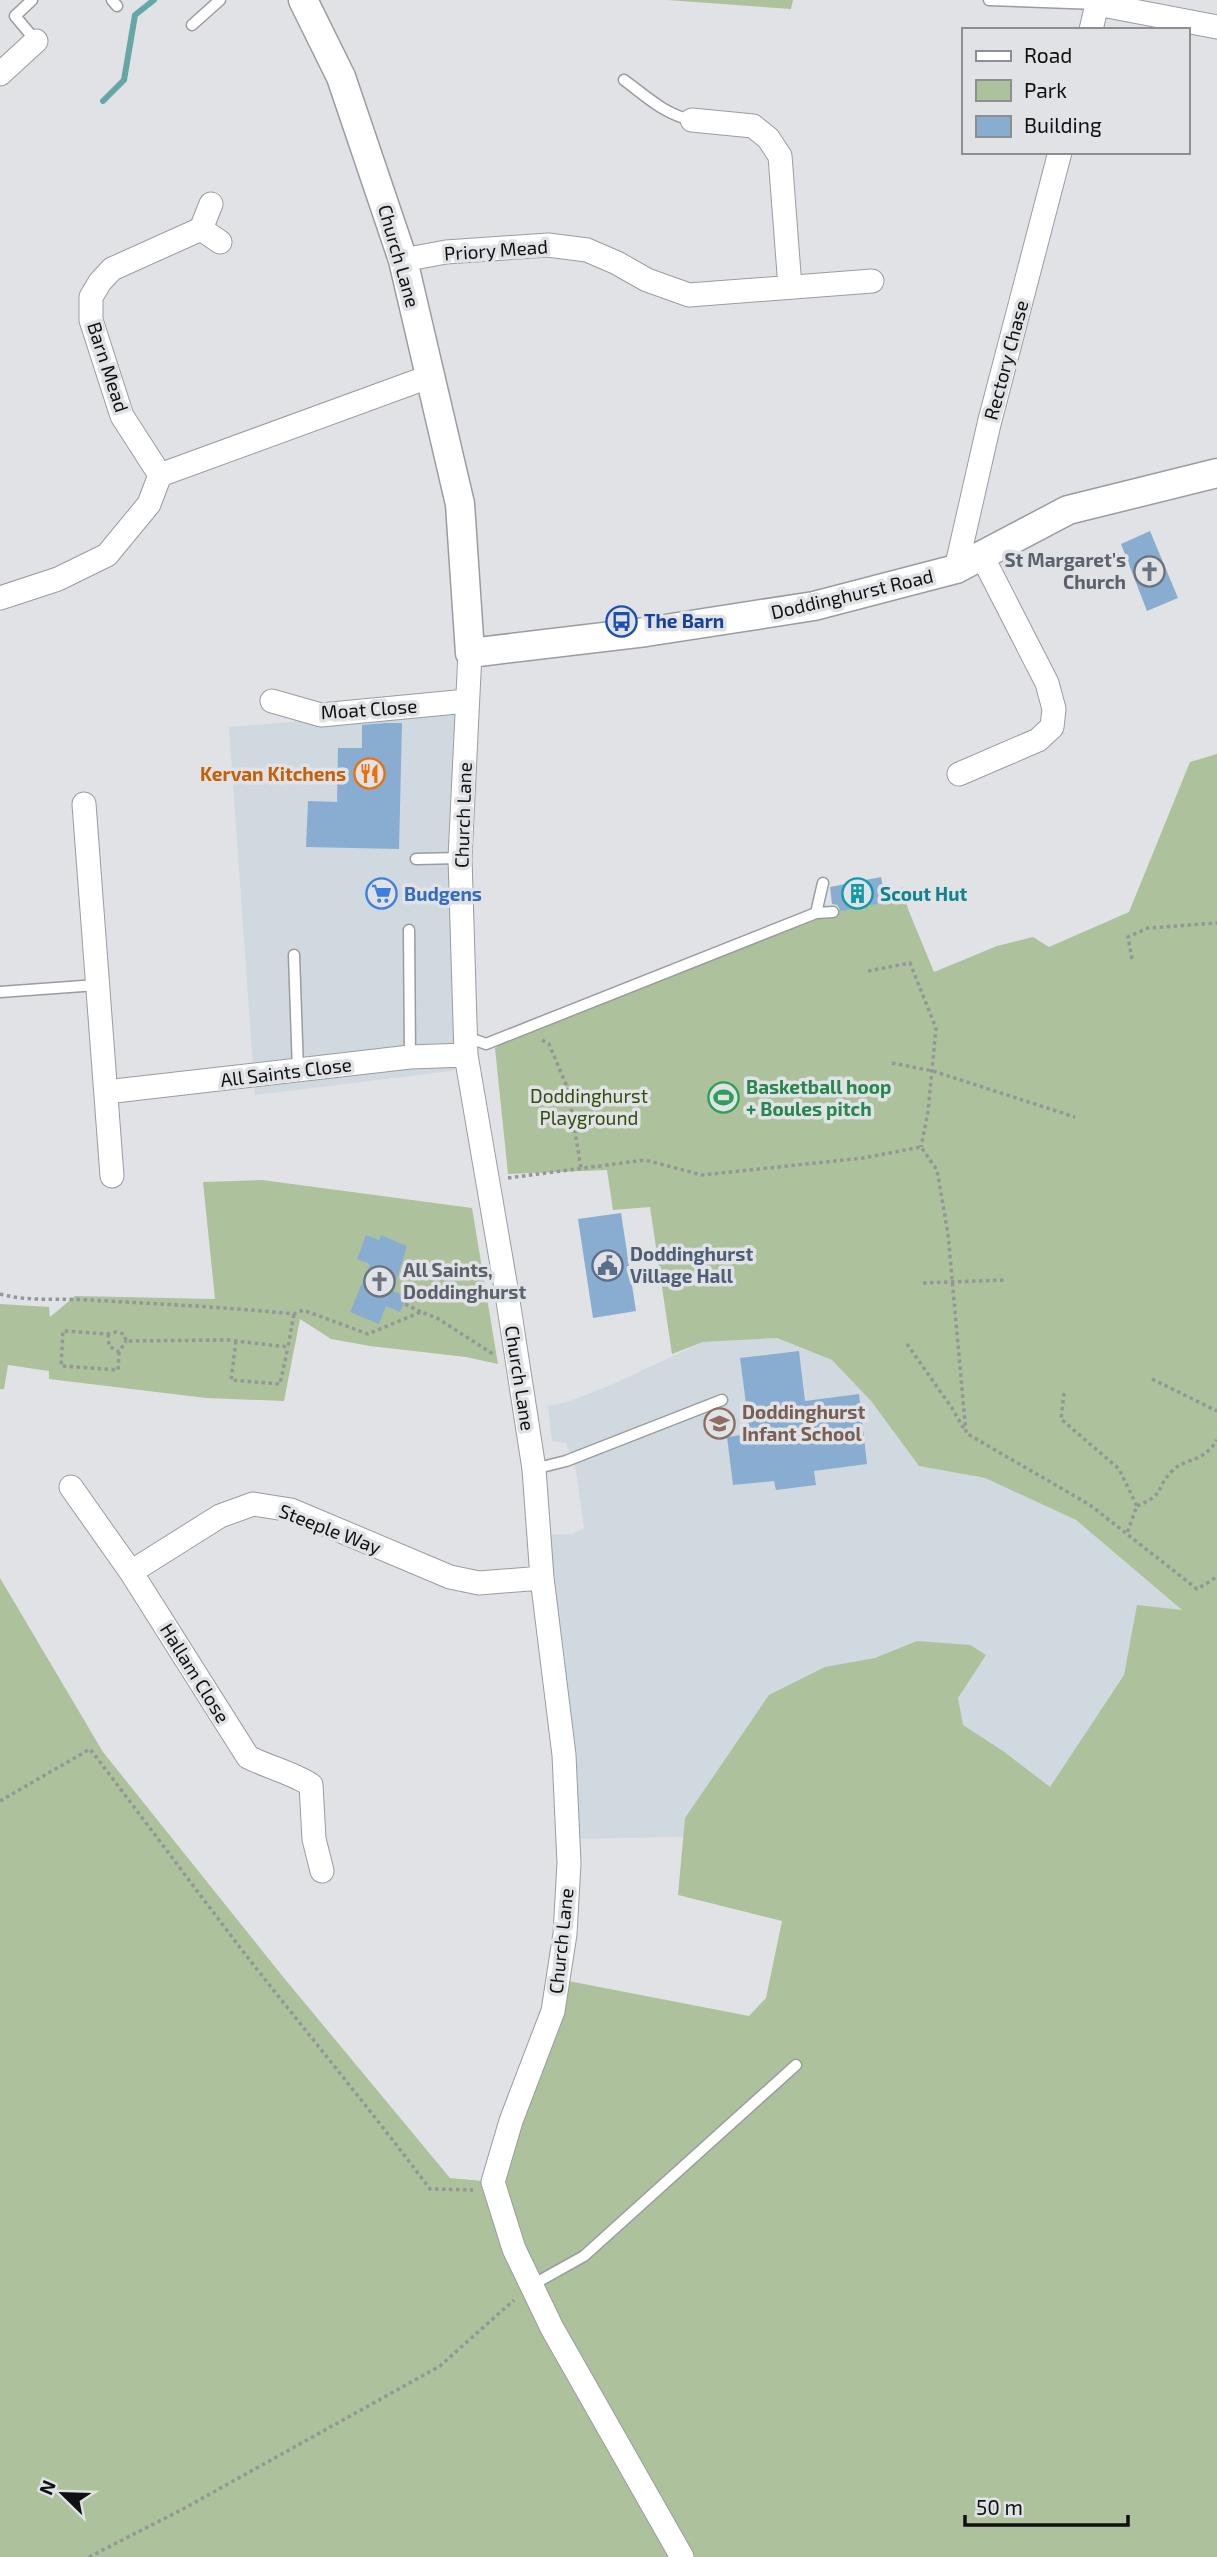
<svg xmlns="http://www.w3.org/2000/svg" width="1217" height="2557" viewBox="0 0 1217 2557" font-family="'Exo 2',sans-serif">
  <style>
    .built { fill: #d0d8e0 }
    .green { fill: #adc29c }
    .lines { fill: none; stroke-linecap: round; stroke-linejoin: round }
    .stream { stroke: #66a5a8; stroke-width: 6 }
    .building { fill: #88add0 }
    .service-casing { stroke: #9a9c9e; stroke-width: 13 }
    .minor-casing { stroke: #9a9c9e; stroke-width: 25 }
    .tertiary-casing { stroke: #9a9c9e; stroke-width: 31 }
    .path { stroke: #949698; stroke-width: 3.5; stroke-dasharray: 3.5 3.5; stroke-linecap: butt }
    .service { stroke: #fff; stroke-width: 10 }
    .minor { stroke: #fff; stroke-width: 23 }
    .tertiary { stroke: #fff; stroke-width: 28 }
    .labels { text-anchor: middle; stroke-width: 7; stroke-linejoin: round; paint-order: stroke }
    .street-label { font-size: 19px; fill: #0f1011; stroke: #e0e2e5 }
    .worship-label { font-size: 19px; font-weight: bold; fill: #5b616d; stroke: #e0e2e5; text-anchor: end }
    .transit-label { font-size: 19px; font-weight: bold; fill: #164399; stroke: #e0e2e5; text-anchor: start }
    .food-label { font-size: 19px; font-weight: bold; fill: #c56008; stroke: #e0e2e5; text-anchor: end }
    .shop-label { font-size: 19px; font-weight: bold; fill: #366cbe; stroke: #e0e2e5; text-anchor: start }
    .culture-label { font-size: 19px; font-weight: bold; fill: #0d838f; stroke: #e0e2e5; text-anchor: start }
    .leisure-label { font-size: 19px; font-weight: bold; fill: #27864d; stroke: #e0e2e5; text-anchor: start }
    .park-label { font-size: 19px; fill: #304d0d; stroke: #e0e2e5 }
    .service-label { font-size: 19px; font-weight: bold; fill: #4e5e75; stroke: #e0e2e5; text-anchor: start }
    .education-label { font-size: 19px; font-weight: bold; fill: #785e54; stroke: #e0e2e5; text-anchor: start }
  </style>
  <rect width="100%" height="100%" fill="#e0e2e5"/>
  <!-- built -->
  <path class="built" d="M469 707 466 1065 451 1071 255 1095 229 727Z
    M777 1338 832 1360 871 1401 919 1466 985 1478 1076 1520 1183 1611 1067 1800 681 1837 568 1839 539 1535 572 1534 584 1528 576 1470 566 1443 552 1441 548 1406 567 1402 611 1385 703 1342Z"/>
  <!-- green -->
  <path class="green" d="M667 0H793L791 9Z
    M1217 754V2557H0V1578L103 1752 284 1978 450 2178 493 2182 558 1979 749 2016 766 1998 782 1921 678 1895 685 1818 769 1695 825 1667 875 1658 917 1641 970 1645 986 1655 958 1698 963 1725 1003 1751 1050 1787 1124 1675 1137 1605 1182 1610 1076 1520 985 1478 919 1466 871 1401 832 1360 777 1338 703 1342 672 1354 650 1207 613 1210 607 1170 508 1174 495 1048 525 1031 816 913 886 902 903 887 908 909 934 972 997 946 1033 937 1049 947 1129 912 1190 762Z
    M262 1180 472 1208 498 1364 466 1357 370 1346 331 1339 300 1319 284 1401 206 1398 49 1379V1371L8 1365 4 1389H0V1304L49 1307 50 1317 75 1296 215 1299 203 1182Z"/>
  <g class="lines">
    <!-- stream -->
    <path class="stream" d="M103 101 124 80 135 15 154 0"/>
  </g>
  <!-- building -->
  <path class="building" d="M1150 531 1178 598 1147 611 1121 544Z
    M385 723H402L399 849 306 847 308 801 337 802 338 748H362V725Z
    M881 877 886 902 841 911 837 905 832 904 830 887Z
    M621 1213 636 1311 593 1318 578 1219Z
    M366 1235 379 1240 381 1235 407 1246 393 1291 407 1297 400 1312 386 1306 379 1324 350 1312 370 1264 357 1259Z
    M799 1351 805 1401 859 1394 867 1464 814 1471 816 1485 776 1490 774 1481 733 1485 727 1437 750 1434 740 1358Z"/>
  <g class="lines">
    <defs>
      <path id="service" d="M32 0 15 16 36 41
        M112 0 117 6
        M989 0 1097 4
        M192 25 220 0
        M624 80C646 96 665 115 692 120
        M416 859 460 858
        M816 913 823 883
        M409 930 410 1057
        M294 955 298 1071
        M0 992 97 985
        M465 1036 486 1044 816 913 833 912
        M534 1469 566 1461 722 1400
        M532 2285 584 2256 796 2065"/>
      <path id="minor" d="M1091 30 1097 4 1217 27
        M0 74 36 41
        M692 120 753 126 768 138 780 156 790 287
        M201 229 220 242
        M403 260 446 252 548 245 587 250 617 263 647 280 689 295 872 281
        M160 475 122 416 91 320V297L100 282 112 269 201 229 211 204
        M956 569 989 424 1060 152
        M0 598 58 579 107 555 149 504 160 475 431 376
        M470 653 460 858 466 1055 506 1288 534 1469 542 1578 564 1755 569 1863 565 1934 553 2011 511 2121 493 2182 514 2249 552 2328 682 2557
        M272 701 321 715 467 701
        M959 774 1038 740 1052 727 1054 709 1047 683 982 556
        M84 804 112 1176
        M106 1092 410 1057 466 1055
        M71 1487 131 1572 248 1757C268 1767 295 1774 311 1785L314 1839 322 1871
        M131 1572 220 1516 253 1504 291 1510 450 1577 479 1583 542 1578"/>
      <path id="tertiary" d="M303 0 341 77 403 260 460 504 470 653 646 632 814 606 956 569 1068 510 1217 473"/>
    </defs>
    <!-- service casing -->
    <use href="#service" class="service-casing"/>
    <!-- minor casing -->
    <use href="#minor" class="minor-casing"/>
    <!-- tertiary casing -->
    <use href="#tertiary" class="tertiary-casing"/>
    <!-- path -->
    <path class="path" d="M1132 959 1128 937 1148 928 1217 923
      M868 971 910 963 936 1028 928 1112 921 1147
      M542 1040 549 1044 568 1089 581 1168
      M892 1063 933 1071 1075 1117
      M508 1178 645 1160 702 1175 863 1158 921 1147 937 1170 948 1234 966 1433 1090 1505 1197 1589 1217 1577
      M923 1283 1004 1280
      M0 1294C29 1302 60 1298 90 1300 158 1304 226 1307 294 1314L303 1310 368 1334 421 1312 437 1318 493 1354
      M405 1304 421 1312
      M108 1334 109 1346 119 1352 126 1341
      M236 1341 231 1380 280 1384 288 1347
      M907 1344 952 1408 965 1431
      M119 1352 118 1370 61 1366 63 1331 108 1334 116 1332 124 1334 126 1341 228 1340 288 1347 294 1314
      M1152 1379 1217 1411
      M1064 1393 1061 1419 1119 1469 1137 1506 1127 1533
      M1137 1506C1166 1494 1154 1490 1172 1471 1186 1457 1202 1464 1217 1440
      M0 1801 90 1749C142 1817 193 1886 245 1954 307 2033 370 2109 430 2189L473 2190
      M89 2557 183 2509 440 2366 514 2300"/>
    <!-- service -->
    <use href="#service" class="service"/>
    <!-- minor -->
    <use href="#minor" class="minor"/>
    <!-- tertiary -->
    <use href="#tertiary" class="tertiary"/>
  </g>
  <!-- icons -->
  <defs>
    <symbol id="church-ring" viewBox="-11 -11 22 22"><circle r="9.5" fill="#e0e2e5" stroke="#6b7280" stroke-width="1.5"/><path d="M-1.2-6h2.4v3.5h3.3v2.4h-3.3V6h-2.4V-.1h-3.3v-2.4h3.3Z" fill="#6b7280"/></symbol>
    <symbol id="bus-ring" viewBox="-11 -11 22 22"><circle r="9.5" fill="#e0e2e5" stroke="#1a4fb4" stroke-width="1.5"/><path d="M-5-6H5V4H4V6H2V4H-2V6H-4V4H-5ZM-3.5-4V0h7V-4ZM-3.5 1.2v1.5H-2V1.2ZM2 1.2v1.5H3.5V1.2Z" fill="#1a4fb4"/></symbol>
    <symbol id="restaurant-ring" viewBox="-11 -11 22 22"><circle r="9.5" fill="#e0e2e5" stroke="#e8710a" stroke-width="1.5"/><path d="M-5-6h1v4h1v-4h1v4h1v-4h1v5L-1.5 .5V6h-2V.5L-5-1ZM5-6V6H3V1.5H1.5Q1.5-4 5-6Z" fill="#e8710a"/></symbol>
    <symbol id="supermarket-ring" viewBox="-11 -11 22 22"><circle r="9.5" fill="#e0e2e5" stroke="#3f7fe0" stroke-width="1.5"/><path d="M-6-5.5h2.5l.6 2H6L4.5 2H-2.5L-4.4-4H-6ZM-1.5 3.2a1.3 1.3 0 1 0 .1 0ZM3 3.2a1.3 1.3 0 1 0 .1 0Z" fill="#3f7fe0"/></symbol>
    <symbol id="building-ring" viewBox="-11 -11 22 22"><circle r="9.5" fill="#e0e2e5" stroke="#0f9aa8" stroke-width="1.5"/><path d="M-4-6H4V6H1V3H-1V6H-4ZM-2.5-4.3h1.7v1.8h-1.7ZM.8-4.3h1.7v1.8H.8ZM-2.5-1h1.7V.8h-1.7ZM.8-1h1.7V.8H.8Z" fill="#0f9aa8"/></symbol>
    <symbol id="stadium-ring" viewBox="-11 -11 22 22"><circle r="9.5" fill="#e0e2e5" stroke="#2e9e5b" stroke-width="1.5"/><path d="M0-5a6.5 5 0 1 0 0 10a6.5 5 0 1 0 0-10ZM-3.5-1.8h7v3.6h-7Z" fill="#2e9e5b"/></symbol>
    <symbol id="civic-ring" viewBox="-11 -11 22 22"><circle r="9.5" fill="#e0e2e5" stroke="#5c6f8a" stroke-width="1.5"/><path d="M-.6-6.5H3V-4.5H.6V-3L4-1V1h2V6H-6V1h2V-1L-.6-3ZM-1.2 2.5V6h2.4V2.5Z" fill="#5c6f8a"/></symbol>
    <symbol id="school-ring" viewBox="-11 -11 22 22"><circle r="9.5" fill="#e0e2e5" stroke="#8d6e63" stroke-width="1.5"/><path d="M0-5L7-2L0 1L-7-2ZM-4 1L0 2.5L4 1V4Q0 6-4 4Z" fill="#8d6e63"/></symbol>
  </defs>
  <g fill-rule="evenodd">
    <use href="#church-ring" x="1132" y="554" width="35" height="35"/>
    <use href="#bus-ring" x="604" y="604" width="35" height="35"/>
    <use href="#restaurant-ring" x="352" y="756" width="35" height="35"/>
    <use href="#supermarket-ring" x="364" y="876" width="35" height="35"/>
    <use href="#building-ring" x="840" y="876" width="35" height="35"/>
    <use href="#stadium-ring" x="706" y="1080" width="35" height="35"/>
    <use href="#civic-ring" x="590" y="1248" width="35" height="35"/>
    <use href="#church-ring" x="362" y="1264" width="35" height="35"/>
    <use href="#school-ring" x="702" y="1406" width="35" height="35"/>
  </g>
  <g class="labels">
    <!-- street labels -->
    <g class="street-label">
      <text transform="translate(496 250) rotate(-4)" y="7">Priory Mead</text>
      <text transform="translate(399 256) rotate(74)" y="7">Church Lane</text>
      <text transform="translate(1006 360) rotate(-75)" y="7">Rectory Chase</text>
      <text transform="translate(108 367) rotate(72)" y="7">Barn Mead</text>
      <text transform="translate(852 594) rotate(-13)" y="7">Doddinghurst Road</text>
      <text transform="translate(369 709) rotate(-4)" y="7">Moat Close</text>
      <text transform="translate(463 815) rotate(-88)" y="7">Church Lane</text>
      <text transform="translate(286 1072) rotate(-7)" y="7">All Saints Close</text>
      <text transform="translate(520 1378) rotate(81)" y="7">Church Lane</text>
      <text transform="translate(330 1529) rotate(21)" y="7">Steeple Way</text>
      <text transform="translate(195 1673) rotate(58)" y="7">Hallam Close</text>
      <text transform="translate(561 1941) rotate(-84)" y="7">Church Lane</text>
    </g>
    <!-- worship labels -->
    <g class="worship-label">
      <text x="1126" y="567">St Margaret's<tspan x="1126" dy="22">Church</tspan></text>
      <text x="403" y="1277" text-anchor="start">All Saints,<tspan x="403" dy="22">Doddinghurst</tspan></text>
    </g>
    <!-- transit labels -->
    <g class="transit-label">
      <text x="644" y="628">The Barn</text>
    </g>
    <!-- food labels -->
    <g class="food-label">
      <text x="346" y="781">Kervan Kitchens</text>
    </g>
    <!-- shop labels -->
    <g class="shop-label">
      <text x="404" y="901">Budgens</text>
    </g>
    <!-- culture labels -->
    <g class="culture-label">
      <text x="880" y="901">Scout Hut</text>
    </g>
    <!-- leisure labels -->
    <g class="leisure-label">
      <text x="746" y="1094">Basketball hoop<tspan x="746" dy="22">+ Boules pitch</tspan></text>
    </g>
    <!-- park labels -->
    <g class="park-label">
      <text x="589" y="1103">Doddinghurst<tspan x="589" dy="22">Playground</tspan></text>
    </g>
    <!-- service labels -->
    <g class="service-label">
      <text x="630" y="1261">Doddinghurst<tspan x="630" dy="22">Village Hall</tspan></text>
    </g>
    <!-- education labels -->
    <g class="education-label">
      <text x="742" y="1419">Doddinghurst<tspan x="742" dy="22">Infant School</tspan></text>
    </g>
  </g>
  <!-- legend -->
  <rect x="962" y="28" width="228" height="126" fill="#e0e2e5" stroke="#8c8e90" stroke-width="2"/>
  <rect x="976" y="51" width="35" height="10" fill="#ffffff" stroke="#8c8e90" stroke-width="2"/>
  <text x="1024" y="63" font-size="21" fill="#0f1011">Road</text>
  <rect x="976" y="80" width="35" height="21" fill="#adc29c" stroke="#8c8e90" stroke-width="2"/>
  <text x="1024" y="98" font-size="21" fill="#0f1011">Park</text>
  <rect x="976" y="116" width="35" height="21" fill="#88add0" stroke="#8c8e90" stroke-width="2"/>
  <text x="1024" y="133" font-size="21" fill="#0f1011">Building</text>
  <!-- north arrow -->
  <g transform="translate(63 2494) rotate(293)" stroke="#e0e2e5" stroke-width="5" paint-order="stroke">
  <path d="M0-5L12 26L0 18L-12 26Z" fill="#0f1011"/>
  <text y="-10" font-size="19" font-weight="bold" text-anchor="middle" fill="#0f1011">N</text>
  </g>
  <!-- scale -->
  <path d="M965 2515v10h163v-10" fill="none" stroke="#0f1011" stroke-width="3.5"/>
  <text x="976" y="2515" font-size="21" fill="#0f1011" stroke="#e0e2e5" stroke-width="5" paint-order="stroke">50 m</text>
</svg>
